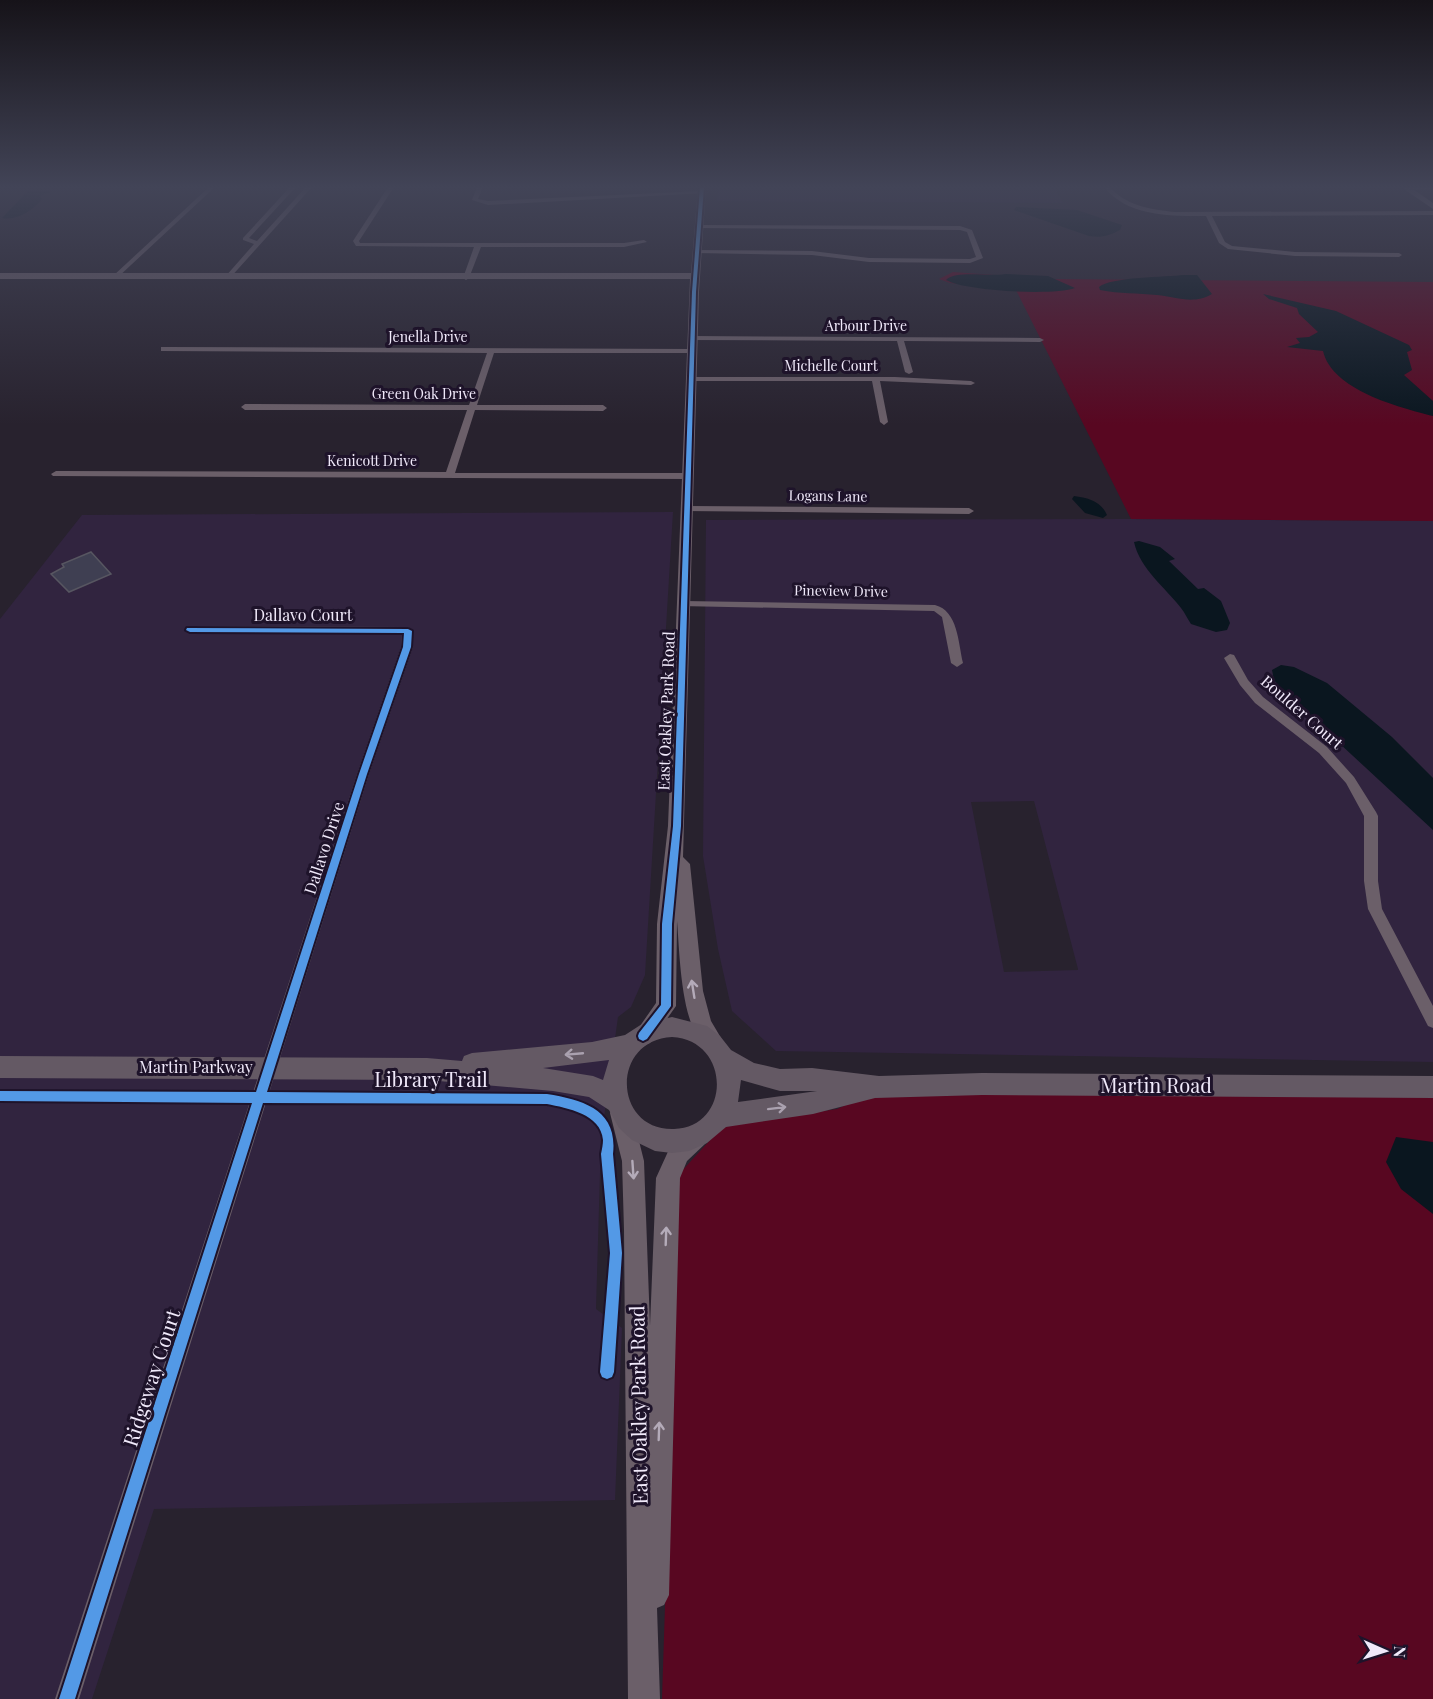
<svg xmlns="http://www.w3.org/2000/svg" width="1433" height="1699" viewBox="0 0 1433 1699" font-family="'Playfair Display',serif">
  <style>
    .built { fill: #31243f; fill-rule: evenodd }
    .green { fill: #580721 }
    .water { fill: #0a161f }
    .building { fill: #3f3f52; stroke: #575661; stroke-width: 1.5 }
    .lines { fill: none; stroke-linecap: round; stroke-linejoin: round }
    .minor { fill: #6b5f69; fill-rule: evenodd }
    .tertiary { fill: #6b5f69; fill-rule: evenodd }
    .secondary { fill: #645964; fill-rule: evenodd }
    .cycleway-casing { stroke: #1e132a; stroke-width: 4 }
    .cycleway { fill: #5399e6; fill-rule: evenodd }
    .oneway { stroke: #b4abb9 }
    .oneway2 { stroke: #aaa1af }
    .labels { text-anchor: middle; stroke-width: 6; stroke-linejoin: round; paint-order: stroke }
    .far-street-label { font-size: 14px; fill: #f0e9fa; stroke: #1e132a }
    .street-label { font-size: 16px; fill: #f0e9fa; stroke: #1e132a }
    .near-street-label { font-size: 20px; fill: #f0e9fa; stroke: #1e132a }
  </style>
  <rect width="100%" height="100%" fill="#28222e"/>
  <!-- built -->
  <path class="built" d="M718 187H1054L1063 203 717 201Z
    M673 512 645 975 631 1007 618 1017 601 1139 596 1309 622 1328 615 1500 154 1509 92 1699H0V619L82 515Z
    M1131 519 1433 521V1062L776 1051 732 1011 718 949 703 856 706 520ZM1034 801 1078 969V970L1004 972 971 802Z"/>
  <!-- green -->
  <path class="green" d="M953 272 1050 279 1433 282V521L1131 519 1016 290 950 283 939 279Z
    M874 1092 1433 1094V1699H662L679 1174 723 1126 837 1109Z"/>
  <!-- water -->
  <path class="water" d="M42 189 50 192 40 196 42 199C33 210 17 221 2 218L27 192Z
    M1016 207 1077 210 1122 225 1120 230C1109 236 1101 238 1089 236L1014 210Z
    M1005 274 1048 276 1075 288C1053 296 965 291 946 280 956 270 990 277 1005 274Z
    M1184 275H1197L1212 294C1193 305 1177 297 1157 295 1138 293 1120 294 1100 290L1099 287C1110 277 1167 277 1184 275Z
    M1263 294 1336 311 1409 345 1412 350 1407 352 1412 370 1404 375 1433 401V416C1398 407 1332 390 1323 351L1287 347 1300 343 1296 338 1309 337 1318 332 1299 314 1297 308 1269 299Z
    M1074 496C1088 498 1101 501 1107 515L1103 518 1085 513 1072 499Z
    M1139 541 1160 547 1175 559 1169 561 1198 589 1204 588 1221 601 1230 623 1227 630 1216 632 1191 624C1187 618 1185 613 1181 608 1165 587 1140 569 1134 542Z
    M1281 665 1294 667 1327 683 1392 737 1433 778V830L1285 693 1274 680 1272 670Z
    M1396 1137 1433 1142V1214L1401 1189 1386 1162Z"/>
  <!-- building -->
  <path class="building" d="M91 552 111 574 69 592 51 574 64 567 62 564Z"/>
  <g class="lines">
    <!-- minor -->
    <path class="minor" d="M209 187H215L117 278H113V276Z
      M290 187H296L249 238 257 241 306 187H312L229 279H225V277L254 244 243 240V238Z
      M388 187H394L359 241 360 243H624L644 240 647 242 624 247H481L469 278 466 280 463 278 474 247 356 246 353 241Z
      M477 187H483L478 199 488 201 702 191 705 193 488 205 472 200Z
      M1104 187H1110C1126 206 1150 209 1174 212L1433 211V215L1212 216 1225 242 1232 246 1295 252 1399 253 1402 255 1399 257 1295 256 1228 249 1219 243 1206 216C1171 216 1128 217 1104 187Z
      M1404 187H1433V190H1406Z
      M699 225 960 226 972 230 983 258 970 263 869 262 812 255 696 253 694 250 812 251 869 258 970 259 976 257 967 232 960 230 697 228Z
      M692 336 1040 338 1044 340 1040 342 904 341 913 372 909 374 905 372 897 341 689 340 688 338Z
      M164 347 692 349H695V353H494L477 405H603L607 408 603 411 475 410 455 473H688L693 476 688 479 53 476 51 474 56 471 446 472 467 410H245L241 407 245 404 469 405 487 353 161 351V347Z
      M688 377H895L971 381 975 383 971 385 880 381 888 422 884 425 880 422 872 381H688Z
      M687 506 969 508 974 511 969 514 684 511V507Z
      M684 601 935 605C958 611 958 642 963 663L957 667 951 663 942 617 934 611 680 606 679 604Z
      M190 626 408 627 413 631V647L369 774 79 1699H55L357 774 401 647 402 634 186 632V628Z
      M1230 654 1234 655 1248 680 1263 697 1327 747 1354 777 1376 812 1378 816V881L1382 909 1433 1006V1028L1428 1026 1368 909 1364 881V816L1346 783 1319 753 1255 703 1240 685 1224 658Z"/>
    <!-- tertiary -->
    <path class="tertiary" d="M698 187H706L699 292 683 857 690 864 703 991 711 1021 724 1043 721 1050 714 1053C680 1040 680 952 677 921L676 1006 650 1043 643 1046 636 1043 633 1036 656 1003 657 924 668 826 690 279H0V273H691Z
      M1401 187H1410L1433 203V209Z
      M621 1102 629 1105 632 1113 644 1161 650 1326 656 1178 671 1145 690 1127 698 1124 706 1127 709 1135 706 1143 687 1161 680 1178 669 1595 664 1605 657 1608 660 1699H628L624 1230 622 1161 610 1113 613 1105Z"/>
    <!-- secondary -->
    <path class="secondary" d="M672 1017 707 1026 720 1036 731 1050 754 1063 780 1069 812 1068 879 1076 982 1073 1433 1076V1098L982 1095 875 1098 813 1114 726 1127 707 1143 689 1151 672 1153 655 1151 632 1140 619 1128 609 1110 589 1097 553 1091 427 1080 0 1078V1056L427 1058 462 1061 464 1056 472 1053 592 1042 625 1035 642 1024ZM672 1037C731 1040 732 1127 674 1129 613 1131 610 1040 672 1037ZM609 1060 603 1080 593 1076 543 1068ZM741 1080 780 1091H817L738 1102Z"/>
    <defs>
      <path id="cycleway" d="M700 187H704L696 292 681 826 672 924 671 1006 647 1039 643 1041 639 1039 638 1036 639 1033 661 1005 662 924 673 826 692 292Z
        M187 628 408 629 412 631 411 647 367 774 267 1092 547 1094C584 1100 618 1110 613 1154L622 1253 614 1372 612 1377 607 1379 602 1377 600 1372 610 1253 601 1154C602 1149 603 1144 603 1140 601 1114 567 1108 547 1104L263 1103 75 1699H59L252 1103 0 1101V1091L256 1092 359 774 403 647 404 633 190 632 186 630Z"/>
    </defs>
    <!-- cycleway casing -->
    <use href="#cycleway" class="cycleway-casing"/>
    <!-- cycleway -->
    <use href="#cycleway" class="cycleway"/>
  </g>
  <!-- one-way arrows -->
  <defs><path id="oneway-shaft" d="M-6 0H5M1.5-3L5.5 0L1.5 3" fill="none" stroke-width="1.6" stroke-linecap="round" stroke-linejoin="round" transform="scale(1.5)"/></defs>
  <g class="oneway">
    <use href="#oneway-shaft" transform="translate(693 989) rotate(-99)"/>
    <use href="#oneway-shaft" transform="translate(633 1170) rotate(86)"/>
    <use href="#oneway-shaft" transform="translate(666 1236) rotate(-88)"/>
    <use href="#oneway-shaft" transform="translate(659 1431) rotate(-88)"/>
  </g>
  <g class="oneway2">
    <use href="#oneway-shaft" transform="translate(574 1054) rotate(175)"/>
    <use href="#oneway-shaft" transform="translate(777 1108) rotate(-7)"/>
  </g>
  <!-- sky -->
  <linearGradient id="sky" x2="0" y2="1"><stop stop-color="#161319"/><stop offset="0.44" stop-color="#424457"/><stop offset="1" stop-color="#424457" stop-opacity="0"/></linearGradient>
  <rect width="1433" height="425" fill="url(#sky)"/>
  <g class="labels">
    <!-- far-street labels -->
    <g class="far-street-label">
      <text x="866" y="331">Arbour Drive</text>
      <text x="428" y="342">Jenella Drive</text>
      <text x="831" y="371">Michelle Court</text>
      <text x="424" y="399">Green Oak Drive</text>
      <text x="372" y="466">Kenicott Drive</text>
      <text transform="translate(828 496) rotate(1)" y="5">Logans Lane</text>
      <text transform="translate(841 591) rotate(1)" y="5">Pineview Drive</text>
    </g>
    <!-- street labels -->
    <g class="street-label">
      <text x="303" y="621">Dallavo Court</text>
      <text transform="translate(666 711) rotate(-88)" y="6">East Oakley Park Road</text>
      <text transform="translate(1302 712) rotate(41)" y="6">Boulder Court</text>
      <text transform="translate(324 848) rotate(-72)" y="6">Dallavo Drive</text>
      <text x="196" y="1073">Martin Parkway</text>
    </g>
    <!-- near-street labels -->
    <g class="near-street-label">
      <text x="431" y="1087">Library Trail</text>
      <text x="1156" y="1093">Martin Road</text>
      <text transform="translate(152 1378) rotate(-72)" y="7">Ridgeway Court</text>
      <text transform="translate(639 1405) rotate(-91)" y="7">East Oakley Park Road</text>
    </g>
  </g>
  <!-- north arrow -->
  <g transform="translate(1385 1651) rotate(93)" stroke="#1e132a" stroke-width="4.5" paint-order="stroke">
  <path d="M0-4.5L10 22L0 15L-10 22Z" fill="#f0e9fa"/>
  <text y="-9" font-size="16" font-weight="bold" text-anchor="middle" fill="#f0e9fa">N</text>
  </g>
</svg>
